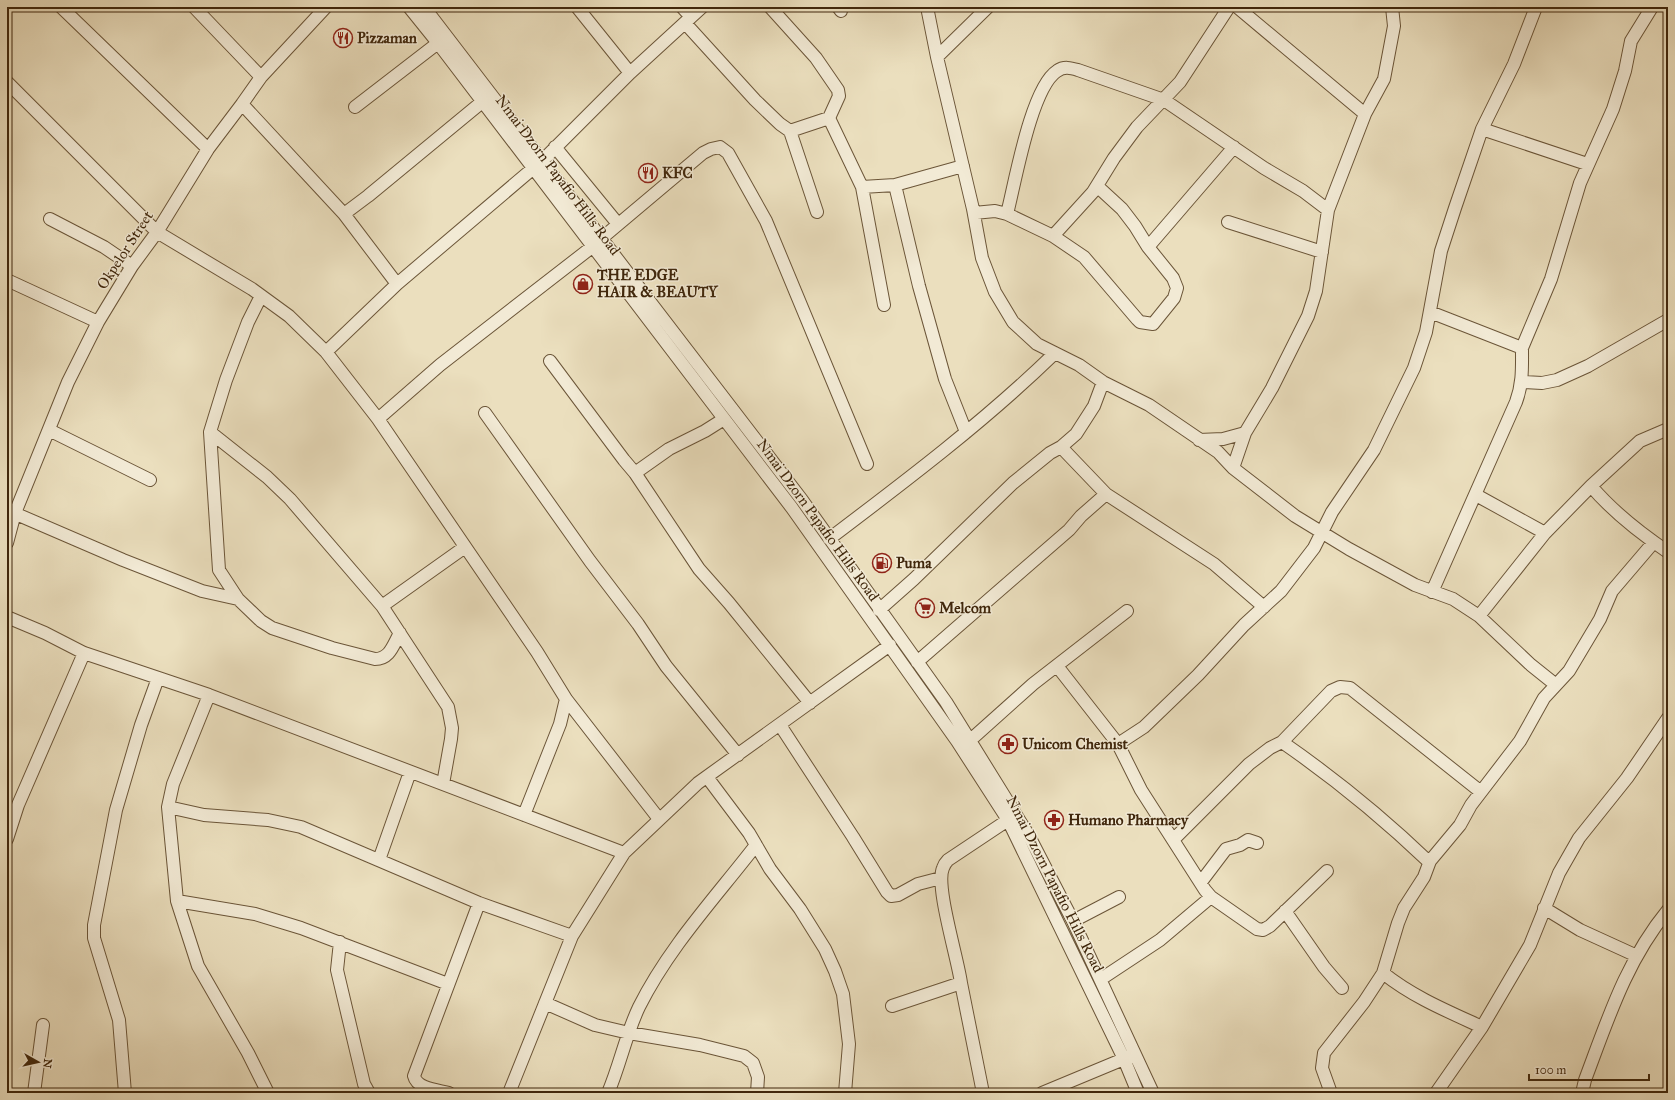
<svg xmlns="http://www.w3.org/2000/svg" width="1675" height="1100" viewBox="0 0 1675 1100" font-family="'IM FELL Great Primer',serif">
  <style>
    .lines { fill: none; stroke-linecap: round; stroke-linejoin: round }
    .minor-casing { stroke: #6b5538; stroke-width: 14 }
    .minor { stroke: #f2ead5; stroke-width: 12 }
    .labels { text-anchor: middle; stroke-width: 3; stroke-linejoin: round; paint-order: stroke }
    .poi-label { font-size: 15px; font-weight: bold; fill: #40270c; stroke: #f2ead5; text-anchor: start }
    .street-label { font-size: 15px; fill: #40270c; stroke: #f2ead5 }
  </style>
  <rect width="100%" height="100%" fill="#ebdfbe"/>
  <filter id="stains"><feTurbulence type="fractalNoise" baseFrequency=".005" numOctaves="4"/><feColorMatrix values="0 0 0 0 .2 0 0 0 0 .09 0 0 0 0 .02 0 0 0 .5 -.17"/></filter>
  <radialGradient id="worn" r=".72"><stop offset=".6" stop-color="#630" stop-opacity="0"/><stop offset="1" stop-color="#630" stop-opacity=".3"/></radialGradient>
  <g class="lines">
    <defs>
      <path id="minor" d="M61 7 208 149
        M194 7 261 77
        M409 7 438 43 792 508 957 741 1008 820 1124 1059 1138 1093
        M424 7 802 500 946 702 1029 836 1073 921 1153 1093
        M577 7 630 73
        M682 7 691 17
        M838 7 841 11
        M927 7 937 57 973 209 982 258 995 292 1013 322 1037 344 1079 365 1103 382 1149 405 1218 452 1233 468 1295 516 1349 549 1415 585 1453 599 1479 616 1531 665 1556 685
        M1237 7 1365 114
        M685 23 755 100 780 124 790 131 829 118 839 96 838 90 816 58 770 7
        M937 57 988 7
        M7 82 157 232 252 289 289 316 326 352 378 419 537 652 566 699 560 724 524 815
        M242 104 344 214 397 284
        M355 107 438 43
        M829 118 862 187 884 305
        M1482 129 1587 164
        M790 131 817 212
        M555 147 618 224
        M895 185 919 286 945 379 966 432
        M862 187 895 185 963 166
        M974 213 995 211 1007 214 1053 236 1084 257 1137 319 1140 322 1153 324 1174 298 1177 288 1173 278 1148 247 1135 226 1122 209 1097 186
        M344 214 368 196 482 102
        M1007 214C1015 183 1031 88 1057 71 1064 66 1071 68 1078 70L1164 100 1264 168 1303 191 1328 210
        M50 219 104 247 132 266
        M1228 222 1322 252
        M1053 236 1093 192 1114 158 1137 127 1180 82 1229 7
        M602 238 703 153 711 149 720 147 728 153 766 221 867 464
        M1148 247 1234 147
        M7 280 98 322
        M261 296 248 322 226 380 210 432 219 570 238 599 261 621 272 628 332 648 375 659C390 659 393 645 400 633
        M1430 312 1522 348C1522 367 1523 383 1516 402L1432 592
        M1522 348 1551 279 1580 183 1613 109 1625 71 1631 41 1652 7
        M326 352 397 284 543 160 630 73 702 7
        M550 361 624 460 635 473 699 569 729 603 810 703
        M1522 382 1542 383 1557 380 1588 366 1668 320
        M485 413 590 561 638 624 666 666 738 755
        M378 419 440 365 592 247
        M1668 429 1640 441 1591 486C1613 512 1640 533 1668 552
        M49 430 150 480
        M210 432 267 477 290 499 382 606 448 707 452 728 451 739 443 784
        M1199 440 1223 439 1245 433
        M1061 447 1106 494 1214 564 1264 607
        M1233 468 1245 433 1272 388 1308 316 1316 291 1328 210 1365 114 1384 79 1394 26 1392 7
        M635 473 669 449 705 431 724 419
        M1476 495 1545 533
        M7 510 123 560 202 591 238 599
        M829 539C907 480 985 421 1055 353
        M7 543 15 513 68 382 98 322 132 266 157 232 208 149 242 104 261 77 326 7
        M382 606 465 547
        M879 610 914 579 1013 483 1050 453 1061 447 1076 434 1094 406 1103 382
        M1479 616 1545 533 1591 486
        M7 617 45 633 84 653 209 695 624 853
        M917 662 1069 530 1081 516 1106 494
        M1057 666 1118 744 1141 790 1205 890 1211 897 1257 929 1263 930 1270 926 1327 871
        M209 695 173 784 168 807 177 901 198 966 248 1053 268 1093
        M566 699 659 819
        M780 725 853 837 887 892 891 896 898 895 918 884 941 878
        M1282 742C1334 778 1383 818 1429 862
        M966 744 1033 684 1127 611
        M1118 744 1144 727 1198 675 1244 625 1281 591 1314 548 1332 512 1374 450 1414 368 1426 332 1441 251 1455 208 1482 129 1514 64 1536 7
        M707 777 749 833 770 869 800 909 825 949 835 971 843 994 849 1044 845 1093
        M168 807 204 815 268 820 301 827 479 903 572 936
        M7 839 18 805 84 653
        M1173 840 1249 764 1270 748 1282 742 1331 691 1340 687 1350 688 1481 792
        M379 860 410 772
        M1201 882 1226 849 1240 845 1248 840 1257 843
        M177 901 255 914 301 928 448 984
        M1544 908 1580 930 1637 956
        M1285 911 1324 967 1342 988
        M1073 921 1119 897
        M340 942 337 970 364 1084 369 1093
        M1383 973C1413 997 1447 1011 1482 1027
        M1101 979 1160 940 1211 897
        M961 983 983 1093
        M545 1003 595 1025 629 1033 700 1045 744 1056 753 1063 758 1077 757 1093
        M892 1006 961 983C958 959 935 886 943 868 944 865 946 862 948 860L1008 820
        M34 1093 43 1025
        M125 1093 119 1020 94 938V925L116 810 141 725 158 678
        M449 1093C438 1090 417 1089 414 1076L479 903
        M509 1093 572 936 624 853 698 783 890 645
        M608 1093C620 1065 626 1034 639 1007 669 947 715 898 756 845
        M1042 1093 1131 1056
        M1331 1093 1322 1068 1324 1053 1364 1002 1383 973 1398 923 1404 908 1424 877 1430 861 1460 825 1471 805 1520 741 1544 698 1569 671 1600 619 1612 591 1653 543
        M1436 1093 1482 1027 1530 945 1559 873 1579 838 1627 778 1668 718
        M1582 1093 1585 1080C1608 1019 1626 961 1668 910"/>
    </defs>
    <!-- minor casing -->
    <use href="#minor" class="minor-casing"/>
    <!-- minor -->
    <use href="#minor" class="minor"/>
  </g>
  <!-- icons -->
  <defs>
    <symbol id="restaurant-ring" viewBox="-11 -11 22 22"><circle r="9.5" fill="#f2ead5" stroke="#8f2418" stroke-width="1.5"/><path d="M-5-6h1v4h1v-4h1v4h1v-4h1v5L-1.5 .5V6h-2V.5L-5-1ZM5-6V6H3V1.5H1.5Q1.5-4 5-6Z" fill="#8f2418"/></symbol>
    <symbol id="shop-ring" viewBox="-11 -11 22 22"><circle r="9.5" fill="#f2ead5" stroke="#8f2418" stroke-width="1.5"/><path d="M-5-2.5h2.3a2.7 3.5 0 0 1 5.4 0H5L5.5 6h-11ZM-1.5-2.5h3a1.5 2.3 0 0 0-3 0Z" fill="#8f2418"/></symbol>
    <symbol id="fuel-ring" viewBox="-11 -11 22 22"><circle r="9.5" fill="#f2ead5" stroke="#8f2418" stroke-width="1.5"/><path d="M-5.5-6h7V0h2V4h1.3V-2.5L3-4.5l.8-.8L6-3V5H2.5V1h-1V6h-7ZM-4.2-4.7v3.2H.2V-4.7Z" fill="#8f2418"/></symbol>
    <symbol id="supermarket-ring" viewBox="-11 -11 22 22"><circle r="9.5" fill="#f2ead5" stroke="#8f2418" stroke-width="1.5"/><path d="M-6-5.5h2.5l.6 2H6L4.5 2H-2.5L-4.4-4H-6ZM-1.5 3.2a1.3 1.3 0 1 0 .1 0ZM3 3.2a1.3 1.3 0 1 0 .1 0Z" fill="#8f2418"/></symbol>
    <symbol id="pharmacy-ring" viewBox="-11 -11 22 22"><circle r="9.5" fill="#f2ead5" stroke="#8f2418" stroke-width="1.5"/><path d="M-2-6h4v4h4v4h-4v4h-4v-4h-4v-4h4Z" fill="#8f2418"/></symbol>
  </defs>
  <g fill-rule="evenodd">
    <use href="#restaurant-ring" x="332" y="27" width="22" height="22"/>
    <use href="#restaurant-ring" x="637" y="162" width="22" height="22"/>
    <use href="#shop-ring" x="572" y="273" width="22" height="22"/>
    <use href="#fuel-ring" x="871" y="552" width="22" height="22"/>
    <use href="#supermarket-ring" x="914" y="597" width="22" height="22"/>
    <use href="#pharmacy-ring" x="997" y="733" width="22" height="22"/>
    <use href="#pharmacy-ring" x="1043" y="809" width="22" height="22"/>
  </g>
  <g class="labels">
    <!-- poi labels -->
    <g class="poi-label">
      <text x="357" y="43">Pizzaman</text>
      <text x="662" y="178">KFC</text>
      <text x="597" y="280">THE EDGE<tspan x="597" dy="17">HAIR &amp; BEAUTY</tspan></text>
      <text x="896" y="568">Puma</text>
      <text x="939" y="613">Melcom</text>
      <text x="1022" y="749">Unicom Chemist</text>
      <text x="1068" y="825">Humano Pharmacy</text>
    </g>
    <!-- street labels -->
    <g class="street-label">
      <text transform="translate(558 175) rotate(53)" y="5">Nmai Dzorn Papafio Hills Road</text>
      <text transform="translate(125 250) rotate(-57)" y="5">Okpelor Street</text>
      <text transform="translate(818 520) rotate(54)" y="5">Nmai Dzorn Papafio Hills Road</text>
      <text transform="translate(1055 884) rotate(63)" y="5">Nmai Dzorn Papafio Hills Road</text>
    </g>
  </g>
  <!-- margin -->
  <rect width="1675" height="1100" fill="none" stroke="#ebdfbe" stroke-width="24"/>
  <rect x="8" y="8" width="1659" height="1084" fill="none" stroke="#40270c" stroke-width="2"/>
  <rect x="12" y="12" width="1651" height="1076" fill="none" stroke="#40270c"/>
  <!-- north arrow -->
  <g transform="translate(38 1062) rotate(98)" stroke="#f2ead5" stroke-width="3" paint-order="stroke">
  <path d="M0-3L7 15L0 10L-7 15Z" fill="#40270c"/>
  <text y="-6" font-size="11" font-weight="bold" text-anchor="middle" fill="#40270c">N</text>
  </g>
  <!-- scale -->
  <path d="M1529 1074v6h120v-6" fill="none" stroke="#40270c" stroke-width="2"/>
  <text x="1535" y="1074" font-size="12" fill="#40270c" stroke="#f2ead5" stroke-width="3" paint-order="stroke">100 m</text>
  <rect width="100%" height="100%" filter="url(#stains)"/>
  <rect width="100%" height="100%" fill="url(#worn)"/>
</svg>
